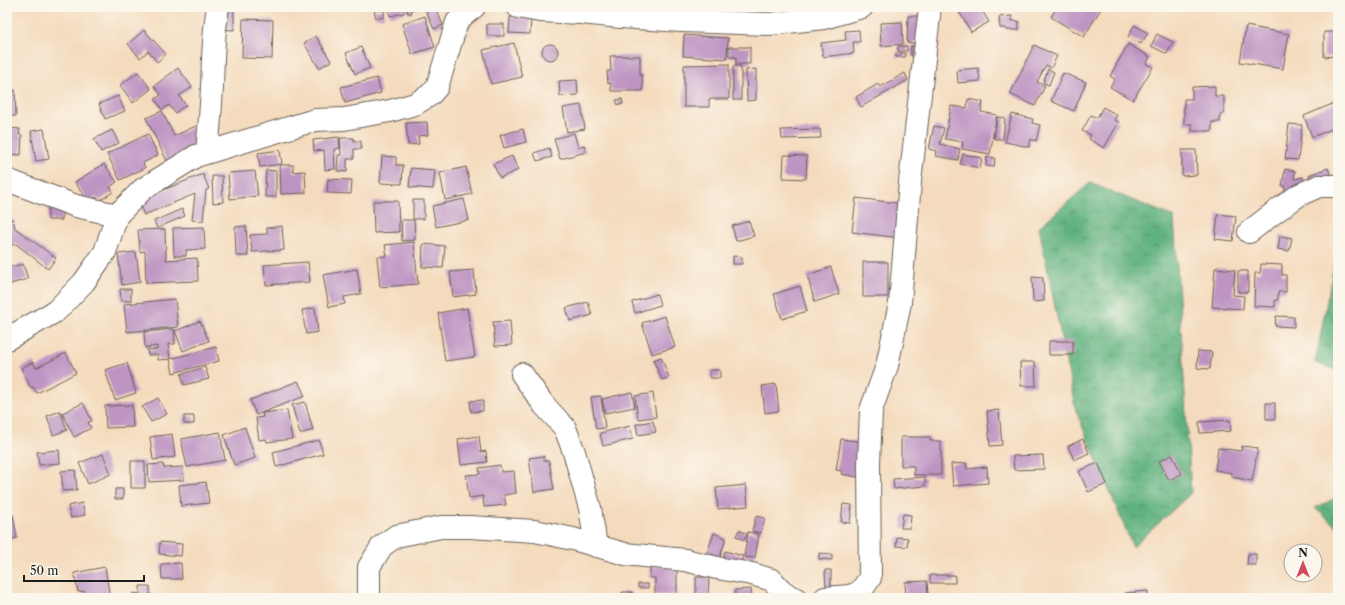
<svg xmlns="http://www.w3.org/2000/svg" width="1345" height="605" viewBox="0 0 1345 605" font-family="'Libre Caslon Text',serif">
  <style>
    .forest { fill: url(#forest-crowns); stroke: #3e674e }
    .building { fill: #be94c3 }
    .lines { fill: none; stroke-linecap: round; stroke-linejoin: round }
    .minor-casing { stroke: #685f55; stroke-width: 24 }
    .minor { stroke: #fff; stroke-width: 22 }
  </style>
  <defs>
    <pattern id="forest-crowns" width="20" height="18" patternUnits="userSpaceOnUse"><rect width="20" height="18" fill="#60b27f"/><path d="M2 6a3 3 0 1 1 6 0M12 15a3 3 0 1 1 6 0" fill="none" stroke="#4e9067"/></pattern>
  </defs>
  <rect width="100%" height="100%" fill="#fbf7ec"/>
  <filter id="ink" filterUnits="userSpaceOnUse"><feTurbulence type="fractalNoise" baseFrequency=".025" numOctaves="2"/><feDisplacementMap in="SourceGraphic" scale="8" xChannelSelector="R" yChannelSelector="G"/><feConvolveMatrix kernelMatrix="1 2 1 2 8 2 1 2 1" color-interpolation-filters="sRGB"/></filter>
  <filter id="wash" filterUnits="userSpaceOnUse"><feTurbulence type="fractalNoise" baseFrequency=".012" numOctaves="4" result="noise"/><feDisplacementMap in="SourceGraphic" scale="16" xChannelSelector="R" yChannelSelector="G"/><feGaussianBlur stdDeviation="0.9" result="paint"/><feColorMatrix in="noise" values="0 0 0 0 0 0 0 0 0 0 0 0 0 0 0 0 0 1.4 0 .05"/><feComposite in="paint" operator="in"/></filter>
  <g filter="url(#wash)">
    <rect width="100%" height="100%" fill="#f4dbbe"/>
    <!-- forest -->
    <path class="forest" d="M1090 183 1174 217 1191 493 1133 547 1076 411 1039 227Z
      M1338 244V370L1315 363Z
      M1338 497V528L1315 508Z"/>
    <g id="blocks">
      <!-- building -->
      <path class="building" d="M218 7H234V30L220 29Z
        M395 7H403L404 13 390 16 388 8Z
        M407 7H422V8L412 9 411 14 407 12Z
        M424 7H435L443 25 434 29Z
        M672 7H707L706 14 672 11Z
        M964 7H980L989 22 971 32 958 10Z
        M1057 7H1102L1084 37 1051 17Z
        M1231 7H1253V11Z
        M1333 7H1338V19H1333Z
        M374 10H384V17L376 18Z
        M425 16 435 47 412 54 402 24Z
        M908 16H922L928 43H907Z
        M1012 16V21H1019V30H1006V28H1000L999 17Z
        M510 17 531 18 530 34 509 33Z
        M243 19 273 20 272 59 242 58Z
        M902 22 903 44 881 46 880 23Z
        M487 24H504V36H487Z
        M1134 25 1148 33 1141 44 1128 37Z
        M1246 26 1289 34 1283 69 1240 62Z
        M144 30 166 54 157 62 148 51 140 58 128 44Z
        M859 30 860 42H853L854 53 823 57 821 43 846 40 845 31Z
        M1324 32H1335V36H1338V56L1324 57Z
        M1157 34 1173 42 1167 54 1151 46Z
        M684 35 728 38 727 59 683 56Z
        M316 36 331 61 319 68 304 43Z
        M514 43 522 77 491 84 483 50Z
        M542 52a8 8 0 1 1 16 0a8 8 0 1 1-16 0Z
        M1128 44 1150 57 1146 64 1153 67 1133 100 1110 87 1115 79 1110 76Z
        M1034 45 1057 56 1051 68 1046 65 1037 82 1045 86 1035 106 1010 94Z
        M898 46H907V51H898Z
        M911 46 930 47V57L911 56Z
        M361 47 370 68 355 74 346 53Z
        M729 47H750V64H736V57H729Z
        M896 53H905V57H896Z
        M610 56H640V75H642L643 91H611V83L608 84 607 71H611Z
        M729 64V99H709V107H684V65Z
        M733 66H741V100H733Z
        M178 68 192 87 179 96 186 105 175 113 169 105 162 110 155 99 161 95 154 86Z
        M978 68 980 81 958 83 957 70Z
        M756 69V100L747 101 746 70Z
        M1048 69 1054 72 1049 85 1043 83Z
        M138 72 151 89 133 103 120 85Z
        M905 73 908 80 861 107 856 97 878 84 880 87Z
        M1063 73 1086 82 1074 111 1051 101Z
        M377 78 381 93 345 103 341 87Z
        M577 80 578 95 560 96 559 81Z
        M1215 86V96H1224V114H1220V122H1212V131H1192V124H1184V99H1192V87Z
        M7 90H15L16 116H7Z
        M118 96 125 111 105 119 99 104Z
        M622 99 623 104 618 105 616 100Z
        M968 99 983 102 981 112 997 115 990 154 962 149 963 142 945 139 951 106 967 108Z
        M1337 102 1338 132 1335 134 1332 129 1312 137 1304 116Z
        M581 105 585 129 567 132 563 108Z
        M1103 107 1117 115 1114 120 1119 122 1104 148 1089 139 1091 135 1082 131 1091 115 1097 118Z
        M162 111 174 136 198 125 206 142 168 163 146 118Z
        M1012 114 1033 119 1032 123 1040 125 1036 141 1031 139 1029 147 1005 142Z
        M997 117 1005 118 1003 139H994Z
        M427 122 428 135 418 136 419 144 408 145 406 123Z
        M1289 124 1302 125 1298 160 1285 159Z
        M934 126 944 128 940 144 960 149 958 160 936 156 937 151 929 149Z
        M7 128 20 129 19 135H22L21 155 7 154Z
        M44 129 49 159 36 161 31 131Z
        M523 129 526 142 504 148 500 135Z
        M820 129 821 138 782 139 781 130Z
        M112 130 119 143 101 152 94 139Z
        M574 133 578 147 584 145 586 152 560 159 554 139Z
        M148 134 158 155 143 163 145 168 120 180 107 154Z
        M339 137 340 148 334 149 335 169 325 170 324 150 314 151 313 140Z
        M340 138H354V141H361V149H354V159H347V172L337 171 338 155H341Z
        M549 148 552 157 537 161 534 153Z
        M280 150 282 164 260 167 258 153Z
        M1182 150H1196L1197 175 1182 176Z
        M963 154 982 158 980 168 960 164Z
        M784 155 807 156 806 179 783 178Z
        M382 156 396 157V165H403L402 184 380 183Z
        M512 156 518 170 500 178 493 164Z
        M987 157 995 158 994 167 986 166Z
        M104 164 117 182 110 187 113 192 99 201 96 197 88 202 75 182Z
        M280 165H293V172L305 171 306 193 281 194Z
        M466 167 472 194 445 200 440 173Z
        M411 168 435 170 433 189 409 187Z
        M1328 168 1332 180 1313 187 1309 175Z
        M1285 169 1295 171 1294 179 1303 177 1305 189 1286 193 1284 186H1282Z
        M266 170 276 171V197H265Z
        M255 171 258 196 230 199 228 173Z
        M203 174 209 189 206 190 203 221 192 220 195 194 144 215 138 200Z
        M212 176H222L223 202 213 203Z
        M328 179 352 180 351 194 327 193Z
        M856 198 905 204 900 238 852 232Z
        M464 199 469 220 436 227 432 206Z
        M413 200H424V219H413Z
        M373 201H398L399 232 374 233Z
        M48 204H62V220H48Z
        M182 209 185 216 157 228 154 221Z
        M1218 214 1236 216 1233 241 1215 239Z
        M13 219 15 228 56 258 48 269 16 244 7 247V220Z
        M401 220H414L415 240 402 241Z
        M749 221 754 236 736 241 732 226Z
        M246 226 248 256H236L235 227Z
        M282 226 284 250 252 252 250 235 267 234V228Z
        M204 227 205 249 186 250V256H174L173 228Z
        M165 229 166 260 197 258 198 281 146 283 145 251 140 252 138 230Z
        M1280 236 1292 238 1289 251 1278 249Z
        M414 242 418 284 380 287 377 257 387 256 385 245Z
        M423 244 445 246 443 268 422 267Z
        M136 252 140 282 122 285 118 254Z
        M733 256 742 257V264H733Z
        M308 262 310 282 266 285 264 265Z
        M863 262H888V297H863Z
        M23 264 28 279 7 285V268Z
        M1261 264 1282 265V275H1286V292H1278V300H1275V307L1254 306 1255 273H1260Z
        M831 267 839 294 815 302 807 275Z
        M1215 268 1235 270 1233 295 1244 296 1243 309 1212 307Z
        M357 269 361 294 344 297 345 304 329 307 323 275Z
        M474 270 476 294 453 297 450 272Z
        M1238 271H1248V292H1238Z
        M1032 277 1043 278 1044 301 1033 302Z
        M800 286 807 311 782 319 774 294Z
        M120 289H131V301H121Z
        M657 294 660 305 635 313 632 302Z
        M175 299 178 327 127 332 124 304Z
        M588 302 592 315 570 321 566 308Z
        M315 308 318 332 306 334 302 310Z
        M467 308 475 357 445 361 438 313Z
        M665 316 675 347 652 354 642 323Z
        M1276 316 1294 317V327L1275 326Z
        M200 321 209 341 183 351 175 331Z
        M510 321 512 345 495 346 493 322Z
        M174 329 175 344H168L170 359 158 360V355H148L147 350 157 349V346L145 348 144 332Z
        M1049 341H1073V355H1049Z
        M216 347 219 361 173 373 170 359Z
        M1198 351 1212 352 1210 369 1197 368Z
        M66 353 76 373 37 393 33 387 31 388 21 368 33 362 36 368Z
        M661 357 669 377 662 380 653 360Z
        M1020 362H1035L1036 386H1021Z
        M127 363 136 393 115 400 105 370Z
        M205 367 209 379 184 385 181 374Z
        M710 370H720V378H710Z
        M298 381 305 396 256 415 250 400Z
        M776 384 779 411 765 413 762 386Z
        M632 392 635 407 605 413 602 399Z
        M653 393 656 417 638 419 635 396Z
        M601 396 605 428 596 429 591 397Z
        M158 398 167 414 151 422 142 407Z
        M483 400V411L471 412 470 401Z
        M305 402 313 430 300 434 292 405Z
        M83 403 92 421 88 422 91 428 74 437 62 413Z
        M1266 403H1275V419H1266Z
        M132 405 133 427 106 428 105 406Z
        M287 410 292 439 267 442 266 439 259 440 256 418 263 417 262 413Z
        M999 410 1002 445 990 446 987 411Z
        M60 411 67 430 53 435 47 416Z
        M184 416H194V424H184Z
        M1230 420 1231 431 1200 433 1199 422Z
        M653 421 656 432 638 435 636 424Z
        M630 426 633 439 603 446 600 433Z
        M245 427 255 458 234 465 224 435Z
        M220 432 225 460 187 467 181 439Z
        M172 434 175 457 153 460 150 437Z
        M479 436 481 452 486 451 487 462 461 465 458 439Z
        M901 437H930V441H941V475H914V466H901Z
        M841 439 863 442 858 477 841 474 842 471 836 470Z
        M1083 439 1089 453 1074 460 1068 446Z
        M319 440 323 454 276 467 273 452Z
        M1242 446 1258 448 1252 481 1232 477V473L1215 470 1218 448 1241 451Z
        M59 450 60 463 39 465 37 452Z
        M103 454 111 474 88 484 79 463Z
        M1043 455 1044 469 1014 470 1013 456Z
        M1172 455 1182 474 1169 480 1159 461Z
        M544 456V461H549L554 489 534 492 529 458Z
        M131 461H145V488H131Z
        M966 463 967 469 987 467 988 483 953 486 951 464Z
        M1098 463 1107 484 1088 492 1079 471Z
        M163 464 164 468 183 467 184 480 149 482 148 465Z
        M500 465 501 472 514 471 516 493 504 495 506 505 484 507 483 496 469 498 466 475 480 474 479 468Z
        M75 470 77 490 63 491 61 471Z
        M925 477V486L894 489 893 479Z
        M206 482 209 503 181 506 179 485Z
        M746 485 748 506 718 509 716 488Z
        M115 489H123V499H115Z
        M82 503 85 515 71 518 68 506Z
        M843 504 852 505 850 523 841 522Z
        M903 514 911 515 910 528H901Z
        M13 515 17 538 7 540V516Z
        M756 516 765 518 761 533 752 531Z
        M739 530 747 534 744 540 736 536Z
        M748 532 759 534 755 558 744 557Z
        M714 533 726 538 720 557 707 553Z
        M897 537 908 538 907 547 896 546Z
        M160 542 182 544 181 556 159 554Z
        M725 551 743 556 739 567 722 562Z
        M819 553 832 554V560L819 559Z
        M1248 554H1256V565H1247Z
        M181 563 182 579H162L161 564Z
        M650 566H677V595H655V578H650Z
        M105 567 110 598H85L84 591 78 592 74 573Z
        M825 570H831V591H826Z
        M930 575H955V583H930Z
        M696 577H709L708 598H696Z
        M927 581 928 596H932V598H906L905 582Z
        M638 584H648V588H638Z
        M140 586H150V598H133V593L140 594Z
        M751 589 752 598H735V590Z
        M1148 591V598H1125V593Z
        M622 592H632V598H622Z"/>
    </g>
  </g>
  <g filter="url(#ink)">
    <use href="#blocks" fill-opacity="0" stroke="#685f55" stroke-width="1"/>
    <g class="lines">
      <defs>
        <path id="minor" d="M518 7 540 11 581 13 621 17 682 21 769 24 824 18 862 7
          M207 152C209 130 211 109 212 87 213 60 213 34 218 7
          M7 180 76 206 117 215
          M1249 232 1275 212 1299 195 1319 186H1338
          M7 339 56 311 84 282 105 252 117 215 143 189 196 156 315 120 344 119 390 111 415 104 430 95 437 87 457 22 465 14 474 7
          M522 374 544 405 565 428 574 452 590 508 596 546
          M369 598V567L382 546 396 536 441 527H470L535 531 573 539 625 554 685 560 717 568 752 574 772 580 781 590 792 598H795
          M825 598 850 596 860 592 870 578 869 464 871 410 887 366 900 303 910 182 930 7"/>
      </defs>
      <!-- minor casing -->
      <use href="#minor" class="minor-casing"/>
      <!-- minor -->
      <use href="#minor" class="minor"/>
    </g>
  </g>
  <!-- margin -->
  <rect width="1345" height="605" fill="none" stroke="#fbf7ec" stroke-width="24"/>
  <!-- north arrow -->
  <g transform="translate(1303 563)"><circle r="19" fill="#fbf7ec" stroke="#a29f99"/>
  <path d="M0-3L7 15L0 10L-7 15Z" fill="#d1495b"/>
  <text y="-6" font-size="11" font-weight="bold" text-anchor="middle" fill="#1c1c1c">N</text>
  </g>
  <!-- scale -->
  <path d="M24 575v6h120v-6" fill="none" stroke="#1c1c1c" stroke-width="2"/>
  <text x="30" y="575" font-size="12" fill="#1c1c1c" stroke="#fbf7ec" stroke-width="3" paint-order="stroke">50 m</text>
</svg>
